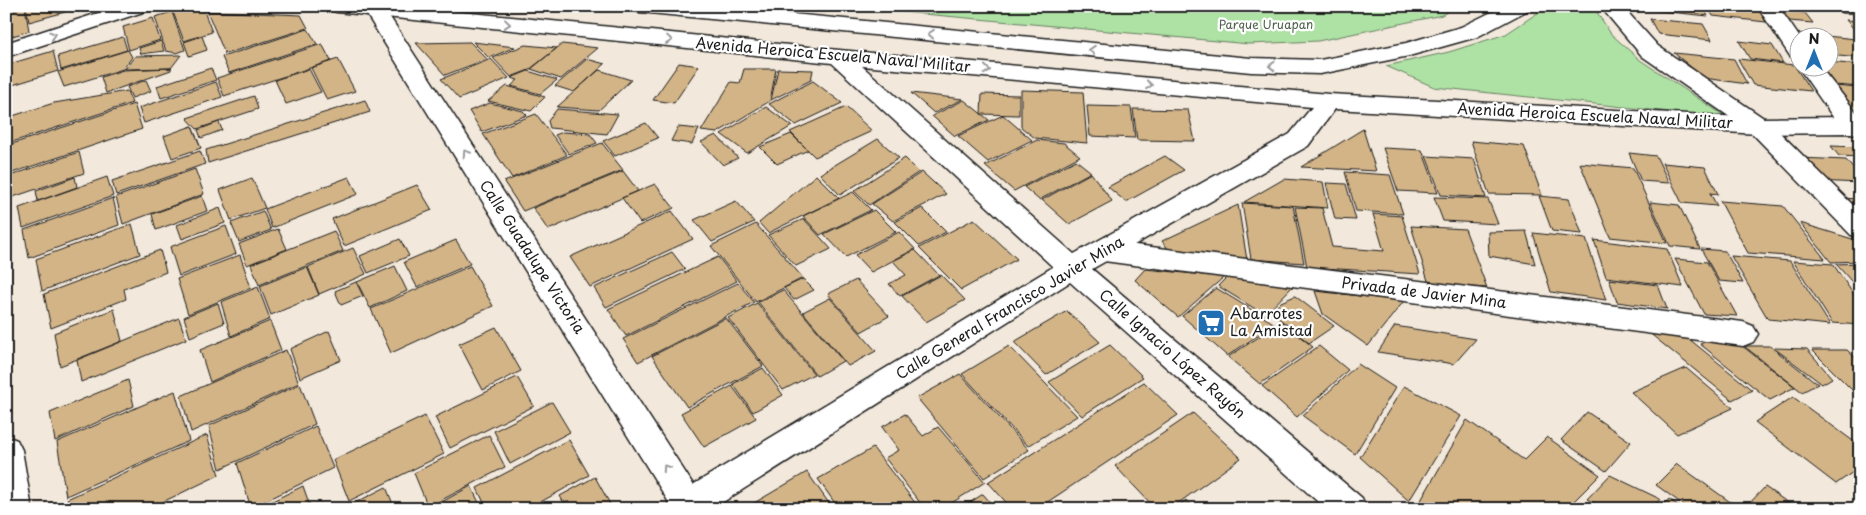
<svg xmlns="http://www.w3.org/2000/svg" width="1866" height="515" viewBox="0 0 1866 515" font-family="'Playpen Sans',sans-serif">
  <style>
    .green { fill: #aee2a4; stroke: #657f60 }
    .building { fill: #d3b487; stroke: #1c1c1c }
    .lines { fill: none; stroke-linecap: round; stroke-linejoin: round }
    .minor-casing { stroke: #1c1c1c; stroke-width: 3 }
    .tertiary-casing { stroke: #1c1c1c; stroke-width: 3 }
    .minor { fill: #fff; fill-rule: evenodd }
    .tertiary { fill: #fff; fill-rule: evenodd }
    .oneway { stroke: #999 }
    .labels { text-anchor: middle; stroke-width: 4.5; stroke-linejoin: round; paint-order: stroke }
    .far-park-label { font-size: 12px; fill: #4f614c; stroke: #fff }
    .street-label { font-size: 15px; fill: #1c1c1c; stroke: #fff }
    .poi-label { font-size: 15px; fill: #1c1c1c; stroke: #fff; text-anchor: start }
  </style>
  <rect width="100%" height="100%" fill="#f2e8db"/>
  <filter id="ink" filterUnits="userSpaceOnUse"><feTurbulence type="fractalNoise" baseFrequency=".02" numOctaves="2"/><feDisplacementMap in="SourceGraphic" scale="10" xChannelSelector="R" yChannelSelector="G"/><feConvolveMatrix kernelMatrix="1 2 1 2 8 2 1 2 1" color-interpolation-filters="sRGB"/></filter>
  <g filter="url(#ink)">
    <!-- green -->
    <path class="green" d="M897 6H1456L1442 15 1318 41 1249 44 902 12Z
      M1548 6H1593L1611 34 1640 60 1728 118 1434 87 1386 66 1449 52 1506 34Z"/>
    <!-- building -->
    <path class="building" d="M26 6H63L65 12 29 22Z
      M194 6H202L212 32 184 41 173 12Z
      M1622 6H1702L1708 16 1622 7Z
      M1707 6 1758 8 1766 22 1713 16Z
      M1772 6H1803L1807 12 1775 9Z
      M1836 6H1860V14L1841 13Z
      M25 7 29 31 6 38V12Z
      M1771 10 1805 13 1813 23 1778 20Z
      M207 11 301 15 308 28 225 54Z
      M172 12 185 50 177 53 166 51 155 17Z
      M153 18 160 40 129 50 123 27Z
      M1650 19 1703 24 1712 40 1658 34Z
      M1846 20 1860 21V36Z
      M308 29 317 44 229 73 222 57Z
      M1786 32 1856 39 1860 43V58L1828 55V38H1798Z
      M202 36 207 50 189 56 184 42Z
      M123 37 127 50 61 70 58 56Z
      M161 41 164 51 141 54 139 48Z
      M1739 41 1772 45 1783 63 1750 59Z
      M470 42 487 59 445 75 416 43Z
      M473 42 515 47 489 58Z
      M322 44 331 61 224 96 217 78Z
      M562 44 598 48 561 79 531 69Z
      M525 45 557 48 529 70 511 77 493 58Z
      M128 50 132 57 123 69 64 87 58 72Z
      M53 51 58 71 6 87V65Z
      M1674 53 1734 59 1747 84 1704 78Z
      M181 55 171 68 125 69 135 56Z
      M338 59 355 91 327 100 311 68Z
      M491 59 509 78 459 99 441 79Z
      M587 59 605 64 574 92 555 86Z
      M1738 59 1794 65 1811 91 1753 85Z
      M1828 62 1860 65V87L1823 84 1811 68H1828Z
      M679 63 699 66 674 103 653 100Z
      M171 68V70L106 93 101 77 123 70Z
      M211 68 216 80 161 98 157 86Z
      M309 69 321 92 286 104 275 80Z
      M744 69H776L770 101 717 133 701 131 731 82 740 83Z
      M778 69 813 70 811 80 771 100Z
      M599 70 631 80 599 110 557 107Z
      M528 71 557 80 540 94 511 86 518 80 511 78Z
      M146 80 151 91 132 98 127 87Z
      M813 81 842 103 796 125 769 104Z
      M216 82 222 97 144 123 139 108Z
      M1823 85 1858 88 1860 114 1842 112Z
      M507 86 545 97 531 111 488 101Z
      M1021 90 1083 92 1087 143 1035 138 1021 127Z
      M127 91 132 103 6 144V118L54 103Z
      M911 93 963 99 934 113Z
      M982 94 1019 95V115L981 114Z
      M254 96 258 109 197 129 187 118Z
      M365 100 370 112 208 163 206 150Z
      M964 100 989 120 955 136 932 116Z
      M490 103 523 111 527 115 482 132 469 111Z
      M134 104 142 129 6 175V146Z
      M1087 106 1131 107 1135 138 1090 136Z
      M766 107 792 126 747 153 721 134Z
      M846 107 872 131 815 157 790 132Z
      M557 109 618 114 607 134 550 128 548 121Z
      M1133 109 1188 110 1195 141 1137 140Z
      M536 114 567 155 512 178 483 134Z
      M1003 115 1032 140 988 162 958 136Z
      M219 122 222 130 201 138 198 130Z
      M646 123 658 138 615 156 603 141Z
      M192 126 201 148 172 158 164 136Z
      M678 127 699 129 692 144 671 141Z
      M1363 129 1376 171 1301 167Z
      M563 132 590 134 597 143 569 154 555 135Z
      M791 134 808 150 777 164 760 147Z
      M716 135 738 158 723 165 701 142Z
      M878 139 899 158 840 195 820 174Z
      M1037 140 1064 143 1080 156 1014 191 985 166Z
      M1471 141 1524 146 1542 195 1489 194Z
      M602 143 623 170 523 211 504 182Z
      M1831 146 1860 147V157L1839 156Z
      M1383 148 1422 150 1438 193 1398 191Z
      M200 151 205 164 116 195 112 181Z
      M79 152 84 173 10 198 7 177Z
      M1629 153 1656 156 1669 183 1641 181Z
      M1165 156 1184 170 1126 202 1108 187Z
      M1426 156 1474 159 1486 198 1441 195Z
      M905 158 919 172 869 205 854 191Z
      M1799 158 1846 160 1860 177V183L1816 181Z
      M1076 160 1091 172 1039 200 1024 187Z
      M1580 163 1633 168 1667 243 1610 237Z
      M1662 163 1705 167 1718 194 1710 193 1717 206 1682 203Z
      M195 169 204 194 123 224 116 197Z
      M623 171 638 191 548 230 533 208Z
      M922 172 946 194 893 221 872 204Z
      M1345 172 1390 175 1403 214 1356 211Z
      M1091 173 1112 201 1069 224 1042 200Z
      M816 175 839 198 768 233 759 223Z
      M75 177 77 187 38 201 36 191Z
      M107 177 113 196 23 228 19 208Z
      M349 177 358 194 272 228 265 209Z
      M252 178 265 208 231 220 220 190Z
      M1284 179 1323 182 1328 208 1244 202Z
      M1326 183 1346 184 1356 220 1335 219Z
      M655 184 674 208 640 223 622 198Z
      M417 185 432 210 344 246 332 219Z
      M853 192 871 210 820 235 803 216Z
      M202 196 207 211 156 230 152 214Z
      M1539 196 1569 199 1582 234 1552 231Z
      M1434 197 1488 199 1498 224 1443 221Z
      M113 198 119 225 29 258 24 230Z
      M1840 198 1860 199V225Z
      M736 201 754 222 712 242 694 220Z
      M1720 201 1783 206 1825 259 1748 253Z
      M1650 202 1679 205 1700 249 1670 246Z
      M1242 203 1293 206 1304 263 1251 259Z
      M1238 205 1247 260 1169 250 1162 241Z
      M1295 207 1322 208 1332 247 1384 251 1373 214 1402 216 1420 274 1307 267Z
      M220 208 225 223 182 239 177 225Z
      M922 208 946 232 919 246 895 222Z
      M874 210 896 232 846 257 824 234Z
      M263 211 271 230 239 242 231 223Z
      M672 211 693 239 590 287 570 257Z
      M804 219 831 249 796 266 768 235Z
      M974 219 1017 259 961 290 919 248Z
      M1800 223 1859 241 1860 261 1831 262Z
      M132 224 140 254 42 291 36 259Z
      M756 224 803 278 756 302 711 246Z
      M226 226 236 254 179 276 170 247Z
      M1411 226 1465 229 1487 288 1429 284Z
      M278 229 287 249 247 265 239 244Z
      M334 231 343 251 259 285 251 264Z
      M1526 231 1535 264 1489 256 1488 232Z
      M899 232 915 249 871 272 855 255Z
      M1533 233 1586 239 1606 300 1551 292Z
      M400 239 409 256 368 273 360 256Z
      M456 240 470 264 417 287 404 262Z
      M1594 240 1667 249 1683 287 1606 277Z
      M353 248 366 274 319 294 308 267Z
      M1701 249 1725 251 1743 283 1719 281Z
      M160 250 166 272 124 289 126 299 51 328 44 294Z
      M915 250 939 275 900 296 889 284 906 275 893 261Z
      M672 252 685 269 606 307 594 288Z
      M240 255 251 288 188 314 177 279Z
      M1731 256 1790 261 1830 325 1768 319Z
      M718 257 737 281 626 336 608 309Z
      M1675 259 1707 262 1737 316 1704 314Z
      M1793 261 1833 264 1860 304V325L1832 323Z
      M1860 263V291L1836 264Z
      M395 266 407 291 370 308 357 282Z
      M470 266 493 306 391 353 371 309Z
      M307 267 319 295 271 315 260 286Z
      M1145 269 1224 277 1178 317 1135 280Z
      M941 275 965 300 926 322 902 296Z
      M1227 277 1281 281 1292 287 1265 315 1218 286Z
      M803 279 814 290 794 300 784 288Z
      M1609 279 1658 285 1667 309 1617 302Z
      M856 280 889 316 861 332 828 294Z
      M356 282 363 296 341 305 335 291Z
      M738 283 754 302 638 362 623 339Z
      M258 287 270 319 231 336 221 302Z
      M1216 288 1275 324 1227 356 1182 316Z
      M783 290 843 361 817 376 758 302Z
      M1315 291 1404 301 1368 346 1323 314Z
      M1295 296 1334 326 1309 343 1271 312 1281 302Z
      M830 298 876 351 848 366 803 312Z
      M218 303 224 323 190 337 184 317Z
      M757 303 814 374 783 390 728 318Z
      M114 309 122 341 60 366 54 333Z
      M1067 311 1100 342 1046 375 1014 342Z
      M179 318 186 339 81 382 77 360Z
      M726 318 763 366 687 407 652 356Z
      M270 321 281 350 210 382 200 350Z
      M1282 322 1313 347 1260 384 1228 357Z
      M1395 326 1476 339 1454 364 1378 352Z
      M496 327 521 371 483 390 459 344Z
      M1642 327 1678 330 1752 390 1732 400Z
      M329 331 341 360 300 378 290 349Z
      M1716 337 1732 338 1795 387 1770 400 1700 344Z
      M1110 345 1143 377 1082 416 1049 382Z
      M1009 346 1077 416 1028 446 962 374Z
      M1319 346 1348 370 1297 417 1262 386Z
      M1744 346H1770L1818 384 1802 392Z
      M1774 348 1807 349 1832 378 1822 384Z
      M286 350 299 383 191 432 181 396Z
      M1812 350H1847L1860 362V398Z
      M1358 364 1395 388 1355 454 1303 416Z
      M763 368 783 395 753 412 733 384Z
      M1686 368 1733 408 1677 434 1631 392Z
      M960 374 1029 450 984 478 917 398Z
      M517 377 534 406 450 448 435 417Z
      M128 380 134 406 55 441 50 413Z
      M1144 382 1178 415 1037 509H1012L988 482Z
      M300 384 315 424 220 469 209 426Z
      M732 386 756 418 704 447 681 413Z
      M1404 386 1461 416 1409 501 1360 457Z
      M175 391 189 441 66 496 57 442Z
      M1793 397 1860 446V467L1836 484 1755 422Z
      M552 402 570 432 510 464 494 431Z
      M1587 412 1631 442 1606 471 1561 440Z
      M1193 413 1241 458 1170 509H1156L1115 466Z
      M905 414 923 436 938 427 985 482 942 509H925L885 458 899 450 882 427Z
      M425 416 444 454 349 501 333 460Z
      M1467 420 1524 460 1547 437 1600 475 1566 509H1416Z
      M316 426 333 468 251 508 237 463Z
      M207 435 219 475 148 509H69L67 499Z
      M489 435 505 467 428 507 414 473Z
      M569 440 589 475 528 509H487L477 488Z
      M873 448 920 509H839L818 479Z
      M1677 464 1740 509H1689L1656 485Z
      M807 472 833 509H751L749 506Z
      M1610 475 1660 499 1652 509H1606L1587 499Z
      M595 477 610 504 602 509H567L560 496Z
      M303 486 311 509H256Z
      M471 486 482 509H429Z
      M386 487 395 509H350L349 506Z
      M1765 487 1797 509 1745 508Z
      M983 494 996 509H960Z
      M1669 499 1683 509H1659Z
      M1186 500 1195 509H1174Z"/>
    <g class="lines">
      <defs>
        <path id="minor" d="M367 6H389L386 11 709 509H673L364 10Z
          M1600 6H1622L1658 46 1768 121 1860 212V237L1851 235 1750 131 1642 56Z
          M1757 6H1778L1800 38 1798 58 1790 56Z
          M1799 68H1821L1860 117V133L1842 130Z
          M1104 241 1743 322 1753 326 1758 334 1753 342 1743 346 1104 261 1094 258 1090 251 1094 244Z
          M6 436 17 440 22 450 32 509H6Z"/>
        <path id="tertiary" d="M120 6H152L149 10 6 57V43Z
          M327 6H402L839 50 1329 94 1759 118 1851 117 1860 119V135L1851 133 1759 134 1335 109 1308 146 1092 269 1362 498 1367 509H1326L1070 282 712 509H666L671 498 1053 267 832 63 337 12 330 10ZM862 66 1312 107 1290 134 1074 254Z
          M629 6H708L1251 58 1320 60 1406 43 1461 27 1504 6H1531L1528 10 1477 37 1409 56 1320 74 1251 72 639 12 632 10Z"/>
      </defs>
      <!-- minor casing -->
      <use href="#minor" class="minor-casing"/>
      <!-- tertiary casing -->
      <use href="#tertiary" class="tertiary-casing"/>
      <!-- minor -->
      <use href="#minor" class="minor"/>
      <!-- tertiary -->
      <use href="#tertiary" class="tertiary"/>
    </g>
    <!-- one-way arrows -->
    <defs><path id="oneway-chevron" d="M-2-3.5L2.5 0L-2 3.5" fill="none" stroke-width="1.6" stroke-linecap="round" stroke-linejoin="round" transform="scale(1.25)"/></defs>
    <g class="oneway">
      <use href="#oneway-chevron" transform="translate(507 24) rotate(6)"/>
      <use href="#oneway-chevron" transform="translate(931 34) rotate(-175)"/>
      <use href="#oneway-chevron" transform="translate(53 35) rotate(-18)"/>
      <use href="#oneway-chevron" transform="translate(669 40) rotate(6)"/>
      <use href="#oneway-chevron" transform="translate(1092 50) rotate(-175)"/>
      <use href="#oneway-chevron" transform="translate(1272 66) rotate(-178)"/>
      <use href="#oneway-chevron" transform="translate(987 70) rotate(5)"/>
      <use href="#oneway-chevron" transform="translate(1149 85) rotate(5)"/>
      <use href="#oneway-chevron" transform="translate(466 153) rotate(-123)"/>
      <use href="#oneway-chevron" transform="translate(666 468) rotate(-123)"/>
    </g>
  </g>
  <!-- icons -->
  <defs>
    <symbol id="supermarket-square" viewBox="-11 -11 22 22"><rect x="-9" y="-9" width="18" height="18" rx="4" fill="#1f6fb2" stroke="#fff"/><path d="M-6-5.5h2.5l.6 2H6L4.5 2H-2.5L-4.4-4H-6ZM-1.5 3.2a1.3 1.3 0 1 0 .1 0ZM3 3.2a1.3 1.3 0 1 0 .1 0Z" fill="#fff"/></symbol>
  </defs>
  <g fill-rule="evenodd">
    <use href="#supermarket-square" x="1195" y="307" width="32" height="32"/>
  </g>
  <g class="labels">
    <!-- far-park labels -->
    <g class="far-park-label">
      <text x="1266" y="29">Parque Uruapan</text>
    </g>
    <!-- street labels -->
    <g class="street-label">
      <text transform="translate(833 55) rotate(5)" y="5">Avenida Heroica Escuela Naval Militar</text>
      <text transform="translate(1595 116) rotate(3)" y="5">Avenida Heroica Escuela Naval Militar</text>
      <text transform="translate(532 257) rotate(57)" y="5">Calle Guadalupe Victoria</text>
      <text transform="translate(1424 293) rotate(7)" y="5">Privada de Javier Mina</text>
      <text transform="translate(1010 308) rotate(-31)" y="5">Calle General Francisco Javier Mina</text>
      <text transform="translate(1172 354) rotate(41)" y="5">Calle Ignacio López Rayón</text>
    </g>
    <!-- poi labels -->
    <g class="poi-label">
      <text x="1230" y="319">Abarrotes<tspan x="1230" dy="17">La Amistad</tspan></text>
    </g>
  </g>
  <!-- margin -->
  <rect width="1866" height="515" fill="none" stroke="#fff" stroke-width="25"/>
  <rect x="12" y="12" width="1841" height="490" fill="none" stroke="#1c1c1c" stroke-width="2" filter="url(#ink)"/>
  <!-- north arrow -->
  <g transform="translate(1814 52)"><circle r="24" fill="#ffffff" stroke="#a4a4a4"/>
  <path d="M0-4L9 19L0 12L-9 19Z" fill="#1f6fb2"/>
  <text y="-8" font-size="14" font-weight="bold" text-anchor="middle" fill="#1c1c1c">N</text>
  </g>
</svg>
